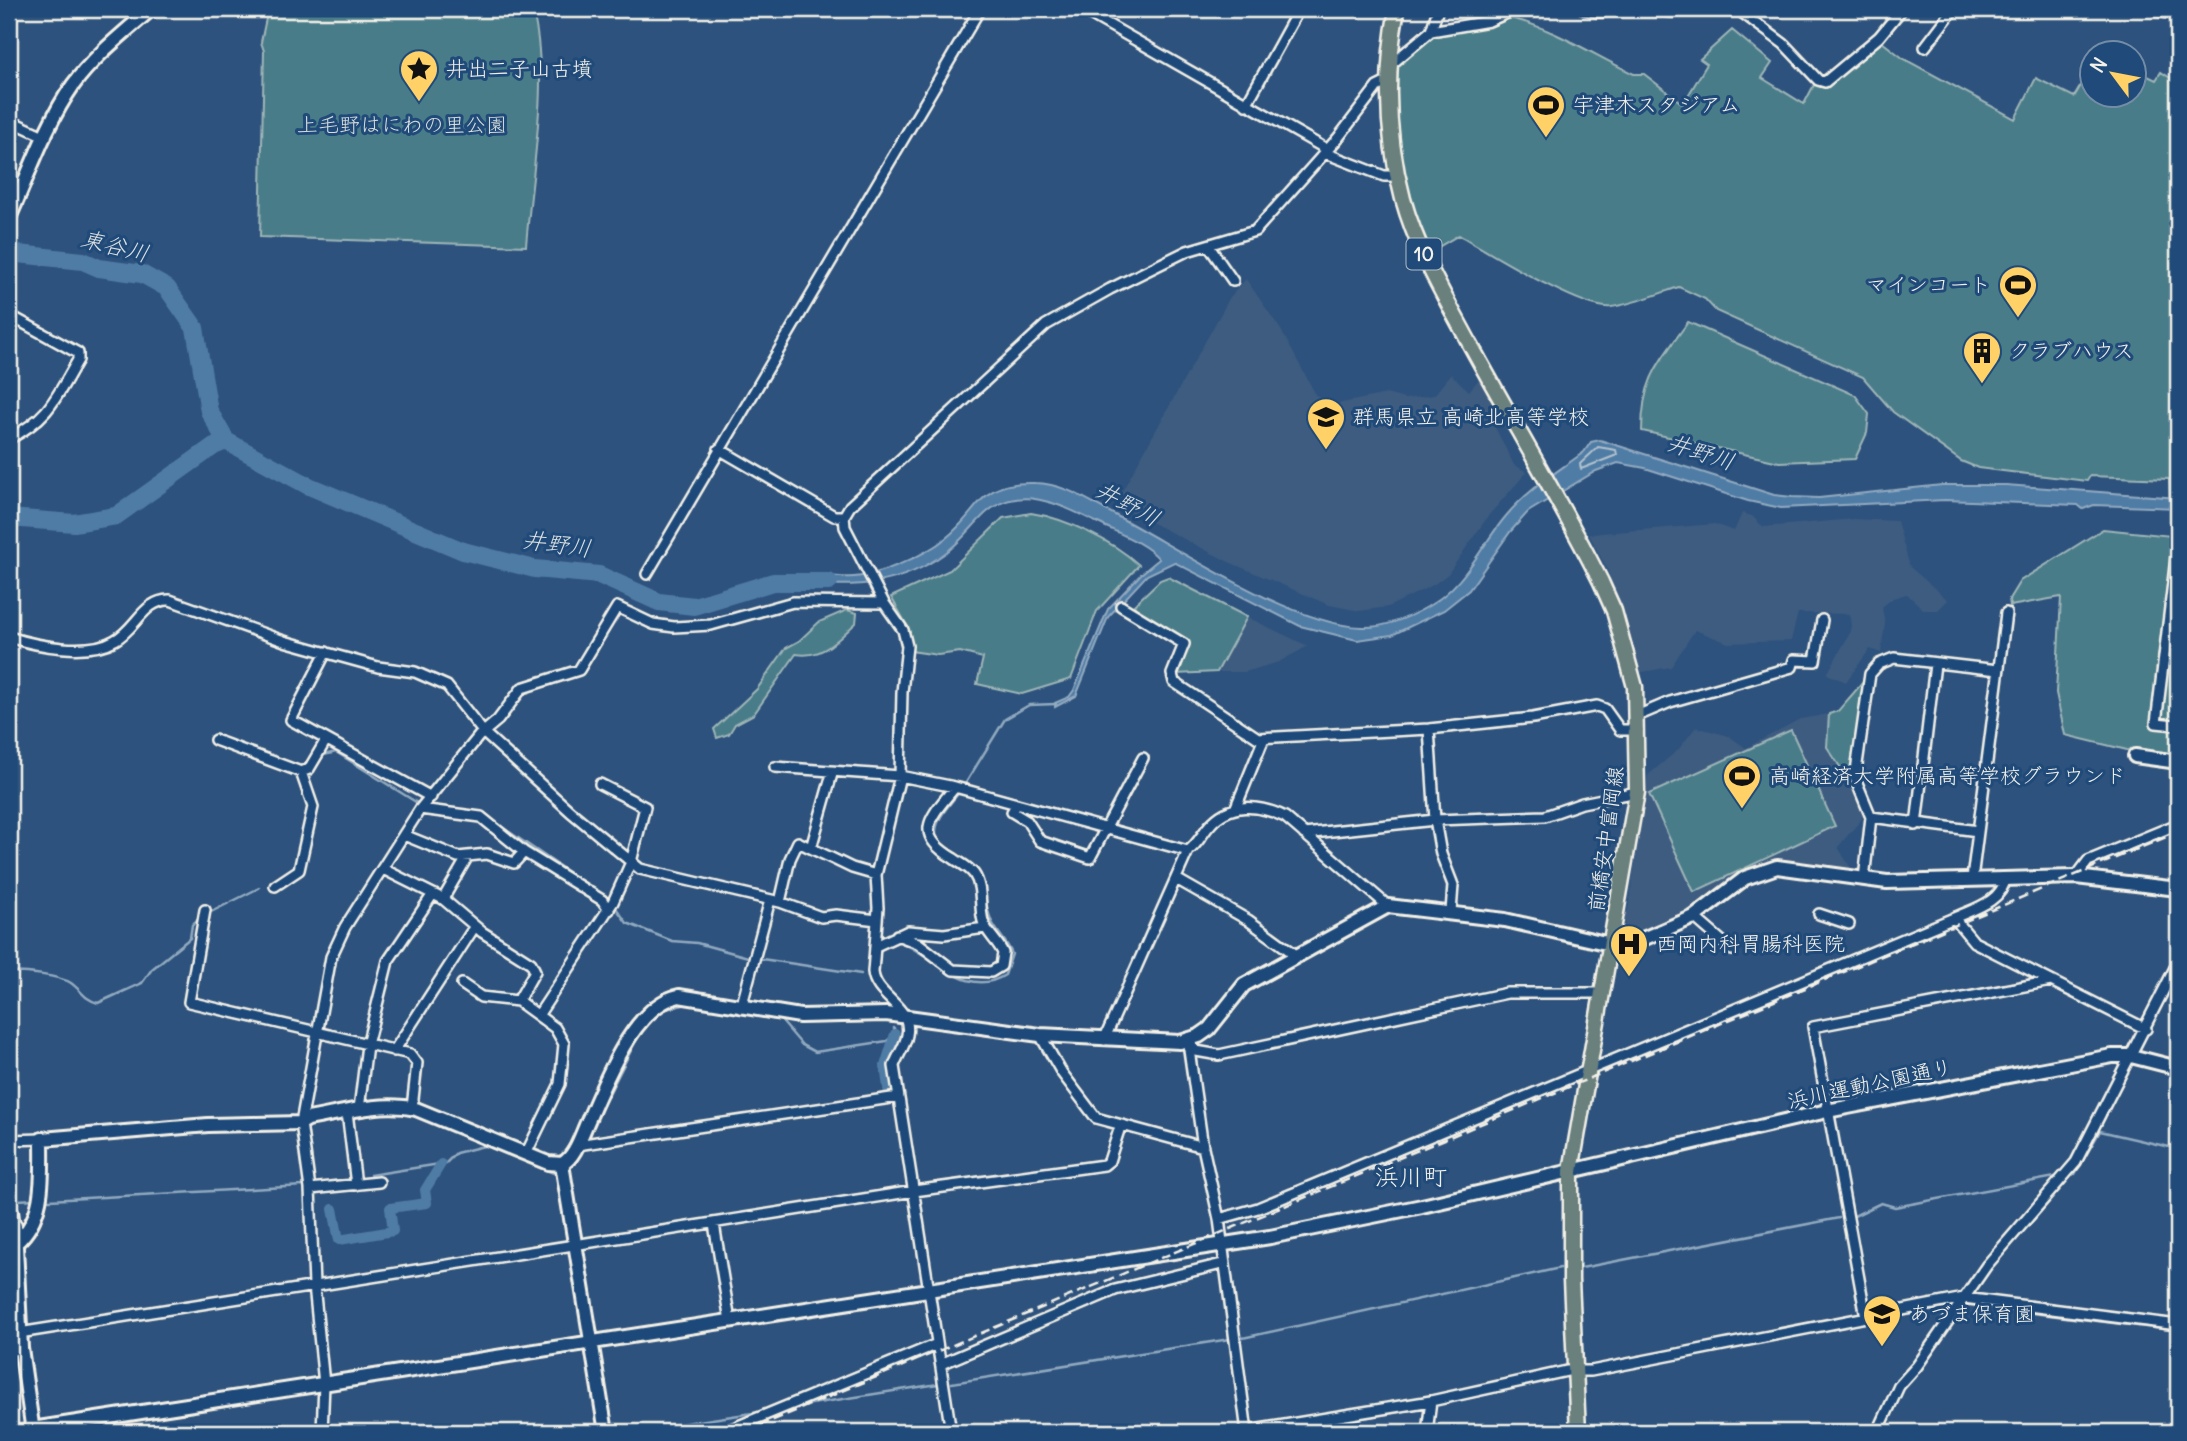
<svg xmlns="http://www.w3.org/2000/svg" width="2187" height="1441" viewBox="0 0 2187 1441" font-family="Delius,'Klee One',sans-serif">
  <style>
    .built { fill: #3e5c80 }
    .green { fill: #4a7c89; stroke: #9fb6b8; stroke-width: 2 }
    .water { fill: #507ba5; stroke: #92aac0; stroke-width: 2 }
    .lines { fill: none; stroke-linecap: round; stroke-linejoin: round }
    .shore { stroke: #b2c2cd; stroke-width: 2 }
    .stream { stroke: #92aac0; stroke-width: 2.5 }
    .canal { stroke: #507ba5; stroke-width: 10 }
    .river { stroke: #507ba5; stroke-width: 18 }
    .street-casing { stroke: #f4f1e8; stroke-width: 14 }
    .secondary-casing { stroke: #f4f1e8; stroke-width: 18 }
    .primary-casing { stroke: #f4f1e8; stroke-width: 19 }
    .street { stroke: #1f4a7a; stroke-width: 9 }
    .secondary { stroke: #1f4a7a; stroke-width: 12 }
    .primary { stroke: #6a807d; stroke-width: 14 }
    .rail { stroke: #f4f1e8; stroke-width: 2.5; stroke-dasharray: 10 5; stroke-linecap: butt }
    .labels { text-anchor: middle; stroke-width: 6; stroke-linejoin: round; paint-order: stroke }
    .shield { fill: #1f4a7a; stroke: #b4bfc7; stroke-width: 2 }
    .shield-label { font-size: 19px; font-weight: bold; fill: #f4f1e8 }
    .poi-label { font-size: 21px; fill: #f4f1e8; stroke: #1f4a7a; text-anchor: start }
    .park-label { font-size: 21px; fill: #dadfda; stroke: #1f4a7a }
    .street-label { font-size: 21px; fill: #f4f1e8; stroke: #1f4a7a }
    .water-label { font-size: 23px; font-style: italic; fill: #dbdfde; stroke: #1f4a7a }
    .quarter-label { font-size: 24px; fill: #f4f1e8; stroke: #1f4a7a }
  </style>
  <rect width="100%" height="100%" fill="#2d527d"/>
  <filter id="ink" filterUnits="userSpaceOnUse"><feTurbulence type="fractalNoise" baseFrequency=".0143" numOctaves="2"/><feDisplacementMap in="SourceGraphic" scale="14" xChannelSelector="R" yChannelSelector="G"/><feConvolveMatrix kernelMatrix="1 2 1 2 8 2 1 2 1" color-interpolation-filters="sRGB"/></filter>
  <g filter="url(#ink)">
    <!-- built -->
    <path class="built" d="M1246 279 1281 330 1316 395 1332 405 1386 394 1405 399 1434 395 1451 374 1469 391 1479 379 1500 416 1493 423 1514 465 1527 472 1489 515 1448 574 1435 584 1388 607 1360 611 1329 605 1229 562 1117 505 1116 502 1230 297Z
      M1742 513 1752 516 1763 527 1853 519 1897 521 1910 567 1948 600 1938 610H1924L1907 594 1893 598 1882 607 1885 624 1881 653 1870 649 1846 682 1827 674 1851 631 1850 614 1798 613 1791 641 1728 643 1695 630 1671 667 1637 673 1608 571 1589 534 1715 524 1734 531Z
      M1247 617 1308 646 1279 662 1245 672H1217Z
      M1829 714 1827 747 1864 812 1861 820 1838 847 1855 875 1781 863 1692 915 1641 933 1625 932V911L1628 910 1648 775 1678 750 1696 727 1729 736 1746 748 1800 719Z"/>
    <!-- green -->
    <path class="green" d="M268 9H532C551 73 531 178 526 246L260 237 264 51 261 42Z
      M1510 18C1554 28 1593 55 1634 74H1644L1683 104 1707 64 1700 59 1732 30 1772 63 1762 78 1804 104 1815 83 1828 86 1882 42 1904 59 2015 119 2036 78 2074 97 2092 67V94H2134L2135 70 2156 80 2161 72 2178 83V757L2127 750 2065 735 2056 693 2061 597 2010 606 2009 599 2020 581 2103 529 2171 536 2169 479 2090 476 2087 481 1978 468 1961 461 1893 412 1863 377 1716 311 1705 299 1679 287C1657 294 1633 304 1611 307 1583 311 1487 251 1459 235L1428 253C1400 197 1396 134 1394 72L1397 66 1431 36Z
      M1688 322 1855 395 1869 414 1867 433 1855 459 1779 462 1642 431C1642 378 1659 363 1688 322Z
      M1031 513C1065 518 1113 541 1139 565L1097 611 1071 679 1022 694 977 684 983 658 960 652 938 655 911 651 908 627 891 597 950 570 1003 518Z
      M1168 577 1247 617 1217 672 1176 674 1189 643 1138 612 1134 605 1160 580Z
      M847 610 857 613 856 623C837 640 823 659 796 654L754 714 735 724 729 734 717 738 714 729 757 689 786 648 799 641 819 622Z
      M1864 681 1850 782 1827 747 1829 714 1838 711Z
      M1791 730 1835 826 1694 892 1649 794Z"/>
    <!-- water -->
    <path class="water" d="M1600 440 1774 495 1792 497 1819 498 1942 485H2006L2178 498V508L2094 505 2083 509 2078 505 1945 500 1781 508 1748 501 1645 468 1618 463 1596 471 1528 512 1510 532 1469 590 1444 610 1392 635 1357 640 1300 626 1174 562 1147 575 1108 617 1076 696 1055 707V703L1069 697 1074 690 1108 609 1141 574 1159 559C1147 544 1118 533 1100 524 1065 507 1021 482 986 513 972 526 960 543 944 554 901 585 857 588 806 583L807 574C822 575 839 578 854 577 880 575 926 555 946 538 982 509 978 481 1035 483 1063 483 1089 501 1113 514 1178 548 1292 625 1362 627 1386 628 1408 618 1427 607 1466 585 1479 548 1506 516 1527 490 1557 472 1584 452L1591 442Z"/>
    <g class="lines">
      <!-- shore -->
      <path class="shore" d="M1598 447 1616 450 1617 455 1581 469 1580 464Z"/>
      <!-- stream -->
      <path class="stream" d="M212 744 296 775
        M310 776 324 755 336 752 419 804
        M964 786 1005 719 1029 705 1056 704
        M483 814 609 900
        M306 818 308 804
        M937 839C931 822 951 804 960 791
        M616 908 627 923 672 941 697 943 748 957
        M207 914 259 888
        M901 943C934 954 966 1000 1005 975L1012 954C1007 941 996 932 991 920 977 884 997 880 955 854
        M762 959 861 974
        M9 973C22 971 60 976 71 983 81 990 85 1000 98 1003L142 983 152 969 190 938 192 925 199 918
        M662 1010 687 1004 714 1008
        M779 1018 802 1045 815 1052 887 1041 895 1034 894 1028
        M588 1135 641 1031
        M570 1169 581 1152
        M2070 1174H2075L2100 1131 2178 1149
        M370 1175 446 1163 456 1153 488 1145 556 1174
        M315 1184 351 1179
        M18 1200 35 1199
        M49 1200 304 1186
        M9 1203 12 1201
        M1852 1217 1881 1203 1895 1207 2055 1177
        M1576 1269 1839 1218
        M1968 1305 2178 1331
        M1238 1339 1560 1268
        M1736 1347 1950 1307
        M952 1383 1230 1339
        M805 1405 938 1384
        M1436 1405 1497 1392
        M625 1432 759 1412
        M1278 1432 1422 1408"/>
      <!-- canal -->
      <path class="canal" d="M889 1095 885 1066 895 1034
        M333 1209 339 1240 393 1231 390 1208 427 1203 425 1190 441 1164"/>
      <!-- river -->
      <path class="river" d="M9 253 83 261 99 268 142 274 167 288 195 328 209 411 226 441
        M226 441 309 486 463 551 535 569 599 575 659 602 694 606 773 582H829
        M9 518 74 523 116 516 214 446 226 441"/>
      <defs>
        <path id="street" d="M1081 9 1328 150
          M1584 9 1600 12 1626 9
          M1649 9 1673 12 1684 9
          M1737 9 1784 44 1818 80 1825 82 1879 37 1902 9
          M1996 12 1998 9
          M1431 31 1438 9
          M1925 47 1954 9
          M1389 66 1431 31 1489 21 1516 9
          M1246 105 1299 9
          M9 120 46 137
          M1325 153 1384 176H1398
          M1208 245 1233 281
          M9 315 78 353V360C55 399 50 417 9 439
          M719 449 834 516H844
          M647 574 980 9
          M1121 606 1184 644 1172 674 1174 682 1258 738 1429 729 1533 718 1597 706 1605 709 1620 730H1638
          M9 637C37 646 88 656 115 640 136 629 144 599 170 600L284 641 378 667 415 672 447 686 484 733 571 812 640 869 780 902 821 917 836 915 877 920
          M326 652 291 720 431 797
          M1637 716 1670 702 1792 667 1794 660 1815 661 1822 620
          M2176 725 2156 723 2178 541
          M1429 729 1435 820 1441 854 1453 885 1451 912
          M215 740 301 772 309 769 326 740
          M775 767 900 776 955 787 1188 851C1197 845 1202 834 1209 826 1229 802 1258 804 1285 817L1388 906
          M1016 805 1012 812 1027 821 1040 841 1090 858 1143 758
          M1236 807 1264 738
          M420 809 481 817 524 852 602 900 609 910
          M1871 817 1978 831
          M1916 825 1935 664
          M1304 834 1435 820 1545 816 1582 803 1637 792
          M404 835 458 857 487 854 514 863 524 852
          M811 848 832 774
          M383 869 443 899 482 932 531 963 535 971 518 1001
          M2076 877 2088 861 2178 824
          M1864 879 1871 817 1855 778 1870 674 1879 664 1894 658 1998 670
          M1972 879 2006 613
          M1178 880 1248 920 1296 955
          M275 886 299 870 313 807 301 772
          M443 899 468 856
          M780 902 790 859 798 842 852 868 876 875
          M205 910 189 1002 410 1054 417 1063 412 1108
          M1819 914 1849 924
          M1694 917 1732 950
          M1954 918 1974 942 2146 1029
          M897 935 918 943 953 970 991 972 1001 966 1003 953C998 941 986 933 983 921 979 907 983 887 974 874 969 867 960 863 953 858 911 833 932 816 955 787
          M876 946 908 931 944 934 985 928
          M462 984 481 997 518 1001 555 1028 564 1044 560 1084 526 1154
          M741 1008 770 900
          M539 1014 613 902 631 862 645 807 600 784
          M1040 1035 1062 1073 1096 1118 1203 1147
          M1104 1040 1188 851
          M1188 1041 1196 1051 1219 1055 1507 993H1603
          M1188 1043 1203 1147 1219 1219 1247 1432
          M394 1051 475 926
          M359 1109 367 1045 388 961 433 894
          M347 1112 356 1185
          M9 1140 42 1139
          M577 1145 898 1097
          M310 1189 379 1182
          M9 1211H13L15 1226
          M1219 1219 1258 1208 1954 918C1973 909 2002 902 2005 879
          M714 1224 730 1321
          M1866 1317 1813 1027 2051 981
          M19 1333 914 1191 1104 1165 1109 1161 1120 1127
          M9 1351 21 1348
          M941 1364 1115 1290 1222 1264
          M322 1432 324 1384 314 1285 310 1189 301 1123 331 957 345 927 420 809 479 736 498 720 522 688 579 670 617 607 653 624 674 627 711 625 793 602 884 603
          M724 1432 937 1344
          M951 1432 894 1066C897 1056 905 1047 907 1035 913 1006 875 997 873 972L878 908 876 875 900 776 902 692 907 646 903 630 884 603 845 527 844 516 850 506 1046 325 1110 289 1187 251 1255 231 1338 138 1377 87 1389 81
          M1241 1432 1431 1401 1567 1371H1591L1964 1298 2178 1325
          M1427 1432 1431 1401
          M1875 1432 1881 1425 1899 1386 1917 1366 1987 1265 2076 1162 2178 962"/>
        <path id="secondary" d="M2158 9 2178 13
          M9 218C29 174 45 125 73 85 94 56 124 33 151 9
          M2135 756 2178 762
          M562 1164 606 1432
          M15 1226 21 1348 33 1432
          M16 1243C46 1217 42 1175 42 1139L208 1125 301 1123 308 1119C343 1113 380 1101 416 1109L548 1163 562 1164C575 1157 581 1136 587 1123 604 1085 633 1005 679 996L800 1016 886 1014 1040 1035 1180 1042 1199 1036 1209 1029 1244 985 1388 906 1505 920 1601 942 1625 943 1638 941 1694 917 1745 878 1777 867 1887 882 2076 877 2178 889
          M32 1429 1270 1237 1422 1206 1827 1111 2112 1056H2131L2178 1068"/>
        <path id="primary" d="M1397 9C1385 72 1386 136 1403 199 1417 250 1445 297 1470 344 1513 423 1560 500 1601 582L1614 611 1635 687 1637 792 1571 1171V1280L1578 1432"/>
      </defs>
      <!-- street casing -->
      <use href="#street" class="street-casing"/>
      <!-- secondary casing -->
      <use href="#secondary" class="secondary-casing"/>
      <!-- primary casing -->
      <use href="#primary" class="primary-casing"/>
      <!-- street -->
      <use href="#street" class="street"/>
      <!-- secondary -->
      <use href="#secondary" class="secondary"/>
      <!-- primary -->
      <use href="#primary" class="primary"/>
      <!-- rail -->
      <path class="rail" d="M745 1432 2178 832"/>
    </g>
  </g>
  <!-- icons -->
  <defs>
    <symbol id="sight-pin" viewBox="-11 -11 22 30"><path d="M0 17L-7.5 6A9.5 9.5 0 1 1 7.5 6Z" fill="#ffd166" stroke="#1f4a7a"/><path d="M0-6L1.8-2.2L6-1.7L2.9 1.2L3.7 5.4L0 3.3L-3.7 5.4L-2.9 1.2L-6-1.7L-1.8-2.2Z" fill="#111"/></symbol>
    <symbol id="stadium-pin" viewBox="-11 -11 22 30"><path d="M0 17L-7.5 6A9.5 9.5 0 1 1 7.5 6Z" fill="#ffd166" stroke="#1f4a7a"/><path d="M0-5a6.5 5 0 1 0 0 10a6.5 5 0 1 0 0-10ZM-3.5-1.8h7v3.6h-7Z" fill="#111"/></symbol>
    <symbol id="building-pin" viewBox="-11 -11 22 30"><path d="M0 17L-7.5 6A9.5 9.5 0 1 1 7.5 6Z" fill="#ffd166" stroke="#1f4a7a"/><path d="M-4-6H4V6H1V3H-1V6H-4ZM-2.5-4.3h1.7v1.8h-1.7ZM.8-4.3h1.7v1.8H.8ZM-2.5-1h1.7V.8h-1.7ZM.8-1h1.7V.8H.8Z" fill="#111"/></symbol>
    <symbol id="school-pin" viewBox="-11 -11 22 30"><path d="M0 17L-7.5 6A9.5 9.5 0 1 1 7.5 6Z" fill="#ffd166" stroke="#1f4a7a"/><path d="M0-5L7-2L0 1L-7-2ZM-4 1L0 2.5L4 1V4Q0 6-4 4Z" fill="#111"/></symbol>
    <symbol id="hospital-pin" viewBox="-11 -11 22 30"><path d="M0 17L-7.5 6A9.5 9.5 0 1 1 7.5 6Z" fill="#ffd166" stroke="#1f4a7a"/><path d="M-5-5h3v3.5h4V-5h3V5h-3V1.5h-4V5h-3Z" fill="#111"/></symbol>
  </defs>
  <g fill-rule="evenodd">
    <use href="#sight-pin" x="397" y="47" width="44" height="60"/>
    <use href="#stadium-pin" x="1524" y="83" width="44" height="60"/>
    <use href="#stadium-pin" x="1996" y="263" width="44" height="60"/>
    <use href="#building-pin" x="1960" y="329" width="44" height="60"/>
    <use href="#school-pin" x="1304" y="395" width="44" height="60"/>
    <use href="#stadium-pin" x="1720" y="754" width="44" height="60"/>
    <use href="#hospital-pin" x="1607" y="922" width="44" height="60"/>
    <use href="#school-pin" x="1860" y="1292" width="44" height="60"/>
  </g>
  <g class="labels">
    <!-- shield labels -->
    <rect class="shield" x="1406.5" y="238.5" width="35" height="31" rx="5"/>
    <g class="shield-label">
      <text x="1424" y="261">10</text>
    </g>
    <!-- poi labels -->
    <g class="poi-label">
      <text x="446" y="76">井出二子山古墳</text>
      <text x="1573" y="112">宇津木スタジアム</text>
      <text x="1991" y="292" text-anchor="end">マインコート</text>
      <text x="2009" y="358">クラブハウス</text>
      <text x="1353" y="424">群馬県立 高崎北高等学校</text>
      <text x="1769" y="783">高崎経済大学附属高等学校グラウンド</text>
      <text x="1656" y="951">西岡内科胃腸科医院</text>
      <text x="1909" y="1321">あづま保育園</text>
    </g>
    <!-- park labels -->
    <g class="park-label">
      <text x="402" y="132">上毛野はにわの里公園</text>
    </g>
    <!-- street labels -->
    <g class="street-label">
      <text transform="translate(1606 839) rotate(-82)" y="7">前橋安中富岡線</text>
      <text transform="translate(1870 1084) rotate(-12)" y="7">浜川運動公園通り</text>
    </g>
    <!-- water labels -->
    <g class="water-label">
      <text transform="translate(115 246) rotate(14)" y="8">東谷川</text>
      <text transform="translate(1701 452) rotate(18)" y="8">井野川</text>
      <text transform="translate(1128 504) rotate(28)" y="8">井野川</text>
      <text transform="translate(557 544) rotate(8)" y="8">井野川</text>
    </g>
    <!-- quarter labels -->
    <g class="quarter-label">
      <text x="1411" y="1185">浜川町</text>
    </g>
  </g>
  <!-- margin -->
  <rect width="2187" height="1441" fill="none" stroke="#1f4a7a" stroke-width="35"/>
  <rect x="18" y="18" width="2152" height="1406" fill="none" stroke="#f4f1e8" stroke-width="2.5" filter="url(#ink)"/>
  <!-- north arrow -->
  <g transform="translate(2113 74) rotate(302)"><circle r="33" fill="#1f4a7a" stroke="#748da6" stroke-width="2"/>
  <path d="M0-5L12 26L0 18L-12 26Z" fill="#ffd166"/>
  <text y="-10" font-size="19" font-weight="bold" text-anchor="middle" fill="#f4f1e8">N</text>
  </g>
</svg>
